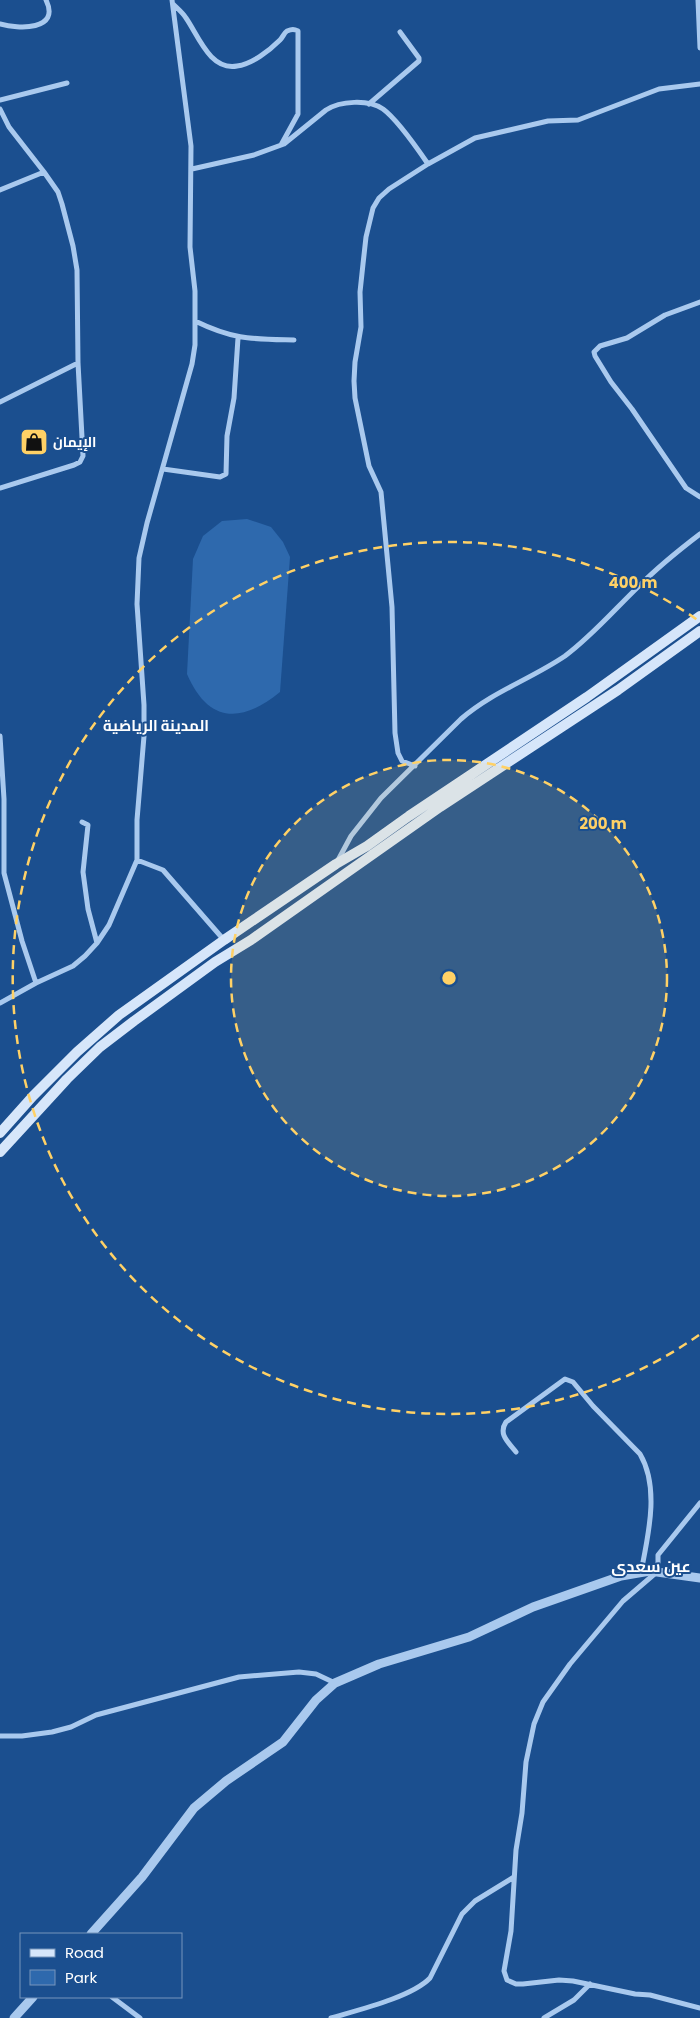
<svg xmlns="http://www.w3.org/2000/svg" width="700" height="2018" viewBox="0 0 700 2018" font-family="Poppins,Cairo,sans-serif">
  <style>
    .green { fill: #2e69ad }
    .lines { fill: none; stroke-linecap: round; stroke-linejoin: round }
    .minor { stroke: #a9c9ee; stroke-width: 5 }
    .tertiary { stroke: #a9c9ee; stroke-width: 9 }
    .secondary { stroke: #d6e6fa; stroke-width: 10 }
    .ring { fill: none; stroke: #ffd166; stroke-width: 2.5; stroke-dasharray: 9 6 }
    .labels { text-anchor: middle; stroke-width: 4; stroke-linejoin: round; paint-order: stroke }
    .poi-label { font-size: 14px; font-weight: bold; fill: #fff; stroke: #1b4f8f; text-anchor: start }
    .neighbourhood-label { font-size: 15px; font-weight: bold; fill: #fff; stroke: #1b4f8f }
    .quarter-label { font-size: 16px; font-weight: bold; fill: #fff; stroke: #1b4f8f }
    .centre { fill: #ffd166; stroke: #1b4f8f; stroke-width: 2.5 }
    .ring-label { font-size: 15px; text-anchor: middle; font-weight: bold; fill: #ffd166; stroke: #1b4f8f; stroke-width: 4; stroke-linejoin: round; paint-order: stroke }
  </style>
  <rect width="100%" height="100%" fill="#1b4f8f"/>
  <!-- green -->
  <path class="green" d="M247 519 271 527 283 542 290 557 280 692C241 724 208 723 187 674L193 559 203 536 222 521Z"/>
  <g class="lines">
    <!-- minor -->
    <path class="minor" d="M698 0 700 48
      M173 4C177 8 183 13 186 18 198 35 210 71 237 66 252 64 269 51 280 40 283 37 284 33 287 31 292 29 294 29 298 31V114L281 145
      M0 24C18 29 61 31 46 0
      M0 100 67 83
      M369 104 419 61V58L400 32
      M0 109 9 127 44 172 0 190
      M192 169 254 155 284 144 326 110C340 101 368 99 383 109 398 120 417 148 428 164
      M700 302 665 315 627 338 600 346 594 352 595 356 611 382 632 409 686 488 700 497
      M195 321C234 340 252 339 294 340
      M0 402 78 363
      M163 469 220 477 226 474 227 436 234 398 238 338
      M0 488 74 465 80 462 83 456 78 363 77 270 73 246 62 204 58 192 44 172
      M0 736 4 799V873L22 941 36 983
      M415 766 402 761 398 753 395 733 392 607 381 492 369 466 355 398 354 381 355 362 361 327 360 292 363 264 366 237 373 208 379 198 389 189 428 164 475 138 548 121 578 120 659 89 700 84
      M82 822 88 825 83 872 88 909 97 943
      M137 860 163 870 224 940
      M337 862 351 836 381 798 461 719C492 692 531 679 565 656 592 636 615 609 639 586 658 567 679 550 700 534
      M0 1003 36 983 73 966 85 956 97 943 109 925 137 860V820L144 736V705L137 604 139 558 147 523 192 364 195 345V291L190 247 191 146 172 0
      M516 1452C508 1442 498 1434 506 1422L565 1379 573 1382 593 1406 640 1454C660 1488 648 1536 641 1572
      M700 1503 658 1555V1571L623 1601 570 1664 543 1702 534 1724 526 1762 522 1813 516 1850 511 1931 504 1971 507 1980 516 1984H523L559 1980 573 1981 635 1994 650 1995 700 2008
      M0 1736H22L52 1732 71 1727 96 1715 239 1677 299 1672 316 1674 335 1683
      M112 1997 140 2018
      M331 2018C358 2010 412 1997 430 1978L462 1914 475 1901 514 1877
      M544 2018 574 2000 590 1984"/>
    <!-- tertiary -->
    <path class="tertiary" d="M91 1934 142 1877 194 1808 226 1781 283 1742 316 1700 335 1683 379 1664 469 1637 533 1607 621 1576 650 1571 700 1578
      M14 2018 33 1997"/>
    <!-- secondary -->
    <path class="secondary" d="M0 1133 33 1096 77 1052 119 1015 224 940 336 864 367 846 409 816 587 697 700 616
      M0 1152 67 1079 100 1047 134 1021 215 962 251 940 440 807 618 690 700 631"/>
  </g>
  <!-- distance rings -->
  <circle cx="449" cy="978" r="218" fill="#ffd166" fill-opacity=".12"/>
  <g class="ring">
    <circle cx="449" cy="978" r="218"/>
    <path d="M699 1335A436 436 0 1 1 699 621"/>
  </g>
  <!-- icons -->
  <defs>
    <symbol id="shop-square" viewBox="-11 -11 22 22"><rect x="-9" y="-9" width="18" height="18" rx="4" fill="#ffd166" stroke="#1b4f8f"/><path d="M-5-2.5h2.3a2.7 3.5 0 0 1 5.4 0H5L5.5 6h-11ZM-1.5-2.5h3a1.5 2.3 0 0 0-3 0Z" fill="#111"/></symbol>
  </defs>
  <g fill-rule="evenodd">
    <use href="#shop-square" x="18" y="426" width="32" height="32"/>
  </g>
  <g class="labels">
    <!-- poi labels -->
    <g class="poi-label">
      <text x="53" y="447">الإيمان</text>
    </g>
    <!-- neighbourhood labels -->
    <g class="neighbourhood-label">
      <text x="156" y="731">المدينة الرياضية</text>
    </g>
    <!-- quarter labels -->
    <g class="quarter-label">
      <text x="651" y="1572">عين سعدى</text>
    </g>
  </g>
  <circle cx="449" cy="978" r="8" class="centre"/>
  <g class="ring-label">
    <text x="633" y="588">400 m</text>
    <text x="603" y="829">200 m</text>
  </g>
  <!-- legend -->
  <rect x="20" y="1933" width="162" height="65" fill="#1b4f8f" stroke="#7695bc"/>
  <rect x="30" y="1949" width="25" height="8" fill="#d6e6fa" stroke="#7695bc"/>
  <text x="65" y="1958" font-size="15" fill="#ffffff">Road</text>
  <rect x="30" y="1970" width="25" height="15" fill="#2e69ad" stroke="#7695bc"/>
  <text x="65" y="1983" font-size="15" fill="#ffffff">Park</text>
</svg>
